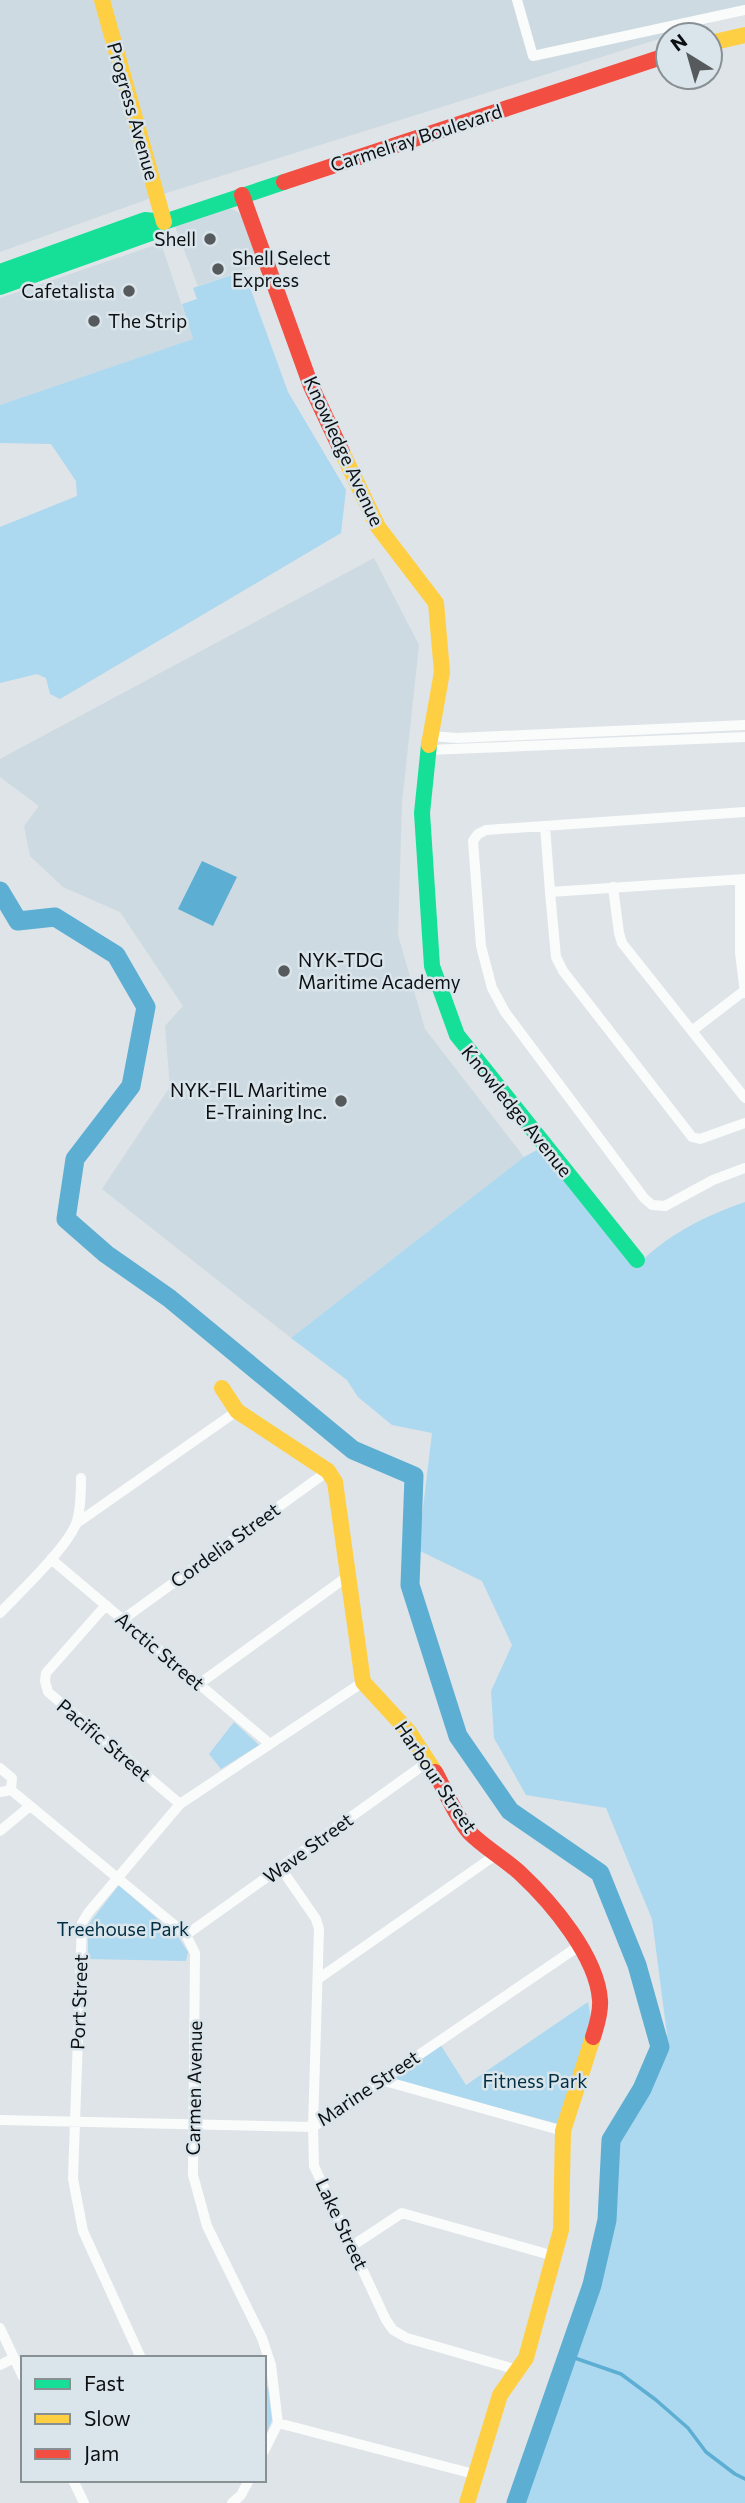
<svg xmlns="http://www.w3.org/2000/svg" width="745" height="2503" viewBox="0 0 745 2503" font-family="Commissioner,sans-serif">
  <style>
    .built { fill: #cddae1 }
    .green { fill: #acd8f0 }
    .water { fill: #5caed3 }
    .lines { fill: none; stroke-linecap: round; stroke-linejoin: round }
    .stream { stroke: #5caed3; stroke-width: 3.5 }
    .river { stroke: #5caed3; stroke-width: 19 }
    .street { stroke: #fafbfb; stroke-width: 10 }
    .fast { stroke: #16e098; stroke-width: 16 }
    .slow { stroke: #ffcf43; stroke-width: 16 }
    .jam { stroke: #f24e42; stroke-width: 16 }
    .poi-dot { fill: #565a5d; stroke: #dae5eb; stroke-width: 2.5 }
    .labels { text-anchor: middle; stroke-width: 5; stroke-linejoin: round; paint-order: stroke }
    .street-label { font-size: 19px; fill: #0d1012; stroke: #dae5eb }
    .poi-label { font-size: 19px; fill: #0d1012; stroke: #dae5eb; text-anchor: end }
    .park-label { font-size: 19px; fill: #002f44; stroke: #dae5eb }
  </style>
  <rect width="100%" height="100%" fill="#dee4e7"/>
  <!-- built -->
  <path class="built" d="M0 0H745V12L157 196 0 252Z
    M224 206 238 212 244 219 262 264 198 286 174 224Z
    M161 243 193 339 0 405V298Z
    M374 558 419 645 402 803 398 935 425 1029 524 1157 291 1338 102 1189 170 1087 165 1026 183 1006 120 912 63 887 30 856 24 826 39 806 0 777V759Z"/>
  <!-- green -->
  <path class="green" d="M244 271 288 392 346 490 341 533 60 699 50 694 46 678 37 674 0 683V527L77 496 76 481 51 444 0 443V405L193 339 182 304 197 299 193 288Z
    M539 1149 635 1268C664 1236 705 1216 745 1202V2503H516L592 2285 607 2220 611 2140 642 2089 667 2034 652 1919 606 1808 526 1795 494 1738 491 1691 512 1645 482 1581 418 1550 432 1433 392 1425 358 1397 347 1380 291 1338 524 1157Z
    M234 1722 259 1745 221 1769 209 1754Z
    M119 1885 179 1938 188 1952 186 1961 88 1959V1925Z
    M588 2002 591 2020 559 2124 388 2079 440 2044 466 2085Z
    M264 2387H268L272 2420 264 2439Z"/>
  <!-- water -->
  <path class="water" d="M202 861 237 877 213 926 178 909Z"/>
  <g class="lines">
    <!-- stream -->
    <path class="stream" d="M569 2356 621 2374 656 2400 688 2428 706 2452 735 2474 745 2479"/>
    <!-- river -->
    <path class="river" d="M0 891 18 921 55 917 116 955 146 1007 131 1086 75 1159 66 1219 106 1254 169 1298 353 1450 414 1476 410 1585 458 1736 510 1811 600 1873 637 1965 660 2047 642 2089 611 2140 607 2220 592 2285 516 2503"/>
    <!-- street -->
    <path class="street" d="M517 0 533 56 745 10
      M430 736 457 738 745 725
      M428 750 745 737
      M745 812 486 830 478 834 473 841 481 946 492 988 505 1012 644 1198 652 1205 665 1206 713 1180 745 1168
      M545 826 550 892
      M745 879 550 892 556 957 563 971 692 1137 700 1139 745 1123
      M740 880V953L745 993
      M613 887 619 933 622 943 745 1098
      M693 1030 744 991
      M77 1523 237 1411
      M51 1559 270 1744
      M106 1605 46 1673 45 1681 48 1692 180 1804
      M0 1613C19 1593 70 1545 77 1521 81 1507 81 1492 81 1478
      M122 1620 328 1471
      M199 1684 348 1576
      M0 1768 12 1778 11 1790
      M0 1792 11 1790 172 1923 186 1935 195 1953 193 2175 207 2226 262 2338 271 2365 278 2423 264 2451
      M0 1831 30 1806
      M280 1867 316 1919 319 1929 313 2127 314 2166 386 2320 393 2330 407 2338 518 2370
      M186 1935 429 1761
      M318 1979 497 1854
      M381 2080 563 2131
      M0 2120 313 2127 579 1946
      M352 2246 402 2213 554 2256
      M0 2328 23 2377
      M141 2358 83 2231 73 2179 82 1923 88 1913 180 1804 363 1682
      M0 2365 14 2358
      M278 2423 474 2474
      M73 2480 84 2503
      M232 2503 241 2495 249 2480"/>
    <!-- fast -->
    <path class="fast" d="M0 272 145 220 164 222
      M0 287 151 233 164 222 284 182
      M429 745 422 813 432 966 457 1035 637 1260"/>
    <!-- slow -->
    <path class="slow" d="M102 0 164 222
      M710 43 745 35
      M342 452 378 527 436 603 442 672 429 745
      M222 1388 237 1411 328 1471 335 1482 363 1682 409 1732 435 1772
      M467 2503 500 2395 526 2358 561 2230 563 2131 593 2037"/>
    <!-- jam -->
    <path class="jam" d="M284 182 668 55
      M242 195 311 386 342 452
      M435 1772C444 1788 458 1821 470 1833 485 1848 505 1859 521 1874 551 1902 597 1956 600 2000 601 2012 597 2025 593 2037"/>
  </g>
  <!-- markers -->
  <g class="poi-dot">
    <circle cx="210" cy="239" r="7"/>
    <circle cx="218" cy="269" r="7"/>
    <circle cx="129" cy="291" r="7"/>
    <circle cx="94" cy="321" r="7"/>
    <circle cx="284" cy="971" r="7"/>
    <circle cx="341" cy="1101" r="7"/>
  </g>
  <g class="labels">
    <!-- street labels -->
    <g class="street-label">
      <text transform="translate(133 111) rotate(74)" y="7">Progress Avenue</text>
      <text transform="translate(416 138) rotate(-18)" y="7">Carmelray Boulevard</text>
      <text transform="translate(344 451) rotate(65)" y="7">Knowledge Avenue</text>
      <text transform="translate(517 1111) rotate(51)" y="7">Knowledge Avenue</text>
      <text transform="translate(225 1545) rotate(-36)" y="7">Cordelia Street</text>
      <text transform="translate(160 1651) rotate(40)" y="7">Arctic Street</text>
      <text transform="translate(104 1740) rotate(40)" y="7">Pacific Street</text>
      <text transform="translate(436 1777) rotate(56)" y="7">Harbour Street</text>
      <text transform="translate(308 1848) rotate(-36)" y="7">Wave Street</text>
      <text transform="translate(79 2002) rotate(-88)" y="7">Port Street</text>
      <text transform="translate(194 2088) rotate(-89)" y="7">Carmen Avenue</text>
      <text transform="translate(368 2088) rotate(-34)" y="7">Marine Street</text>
      <text transform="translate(342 2224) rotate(65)" y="7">Lake Street</text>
    </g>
    <!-- poi labels -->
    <g class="poi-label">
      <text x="196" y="246">Shell</text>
      <text x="232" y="265" text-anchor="start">Shell Select<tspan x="232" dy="22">Express</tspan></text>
      <text x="115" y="298">Cafetalista</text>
      <text x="108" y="328" text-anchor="start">The Strip</text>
      <text x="298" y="967" text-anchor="start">NYK-TDG<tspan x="298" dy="22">Maritime Academy</tspan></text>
      <text x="327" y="1097">NYK-FIL Maritime<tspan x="327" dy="22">E-Training Inc.</tspan></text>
    </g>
    <!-- park labels -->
    <g class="park-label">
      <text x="123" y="1936">Treehouse Park</text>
      <text x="535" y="2088">Fitness Park</text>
    </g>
  </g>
  <!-- legend -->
  <rect x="21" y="2356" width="245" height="126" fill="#dae5eb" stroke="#889094" stroke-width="2"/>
  <rect x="35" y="2379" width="35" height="10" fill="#16e098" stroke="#889094" stroke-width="2"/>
  <text x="84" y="2391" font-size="21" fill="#0d1012">Fast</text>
  <rect x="35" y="2414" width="35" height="10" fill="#ffcf43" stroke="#889094" stroke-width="2"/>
  <text x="84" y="2426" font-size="21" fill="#0d1012">Slow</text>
  <rect x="35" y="2449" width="35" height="10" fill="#f24e42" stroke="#889094" stroke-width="2"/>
  <text x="84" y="2461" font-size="21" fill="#0d1012">Jam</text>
  <!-- north arrow -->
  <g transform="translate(689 56) rotate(323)"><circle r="33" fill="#dae5eb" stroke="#889094" stroke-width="2"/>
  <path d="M0-5L12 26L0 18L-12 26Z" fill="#565a5d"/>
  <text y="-10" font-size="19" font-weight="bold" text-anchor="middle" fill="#0d1012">N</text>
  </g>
</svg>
